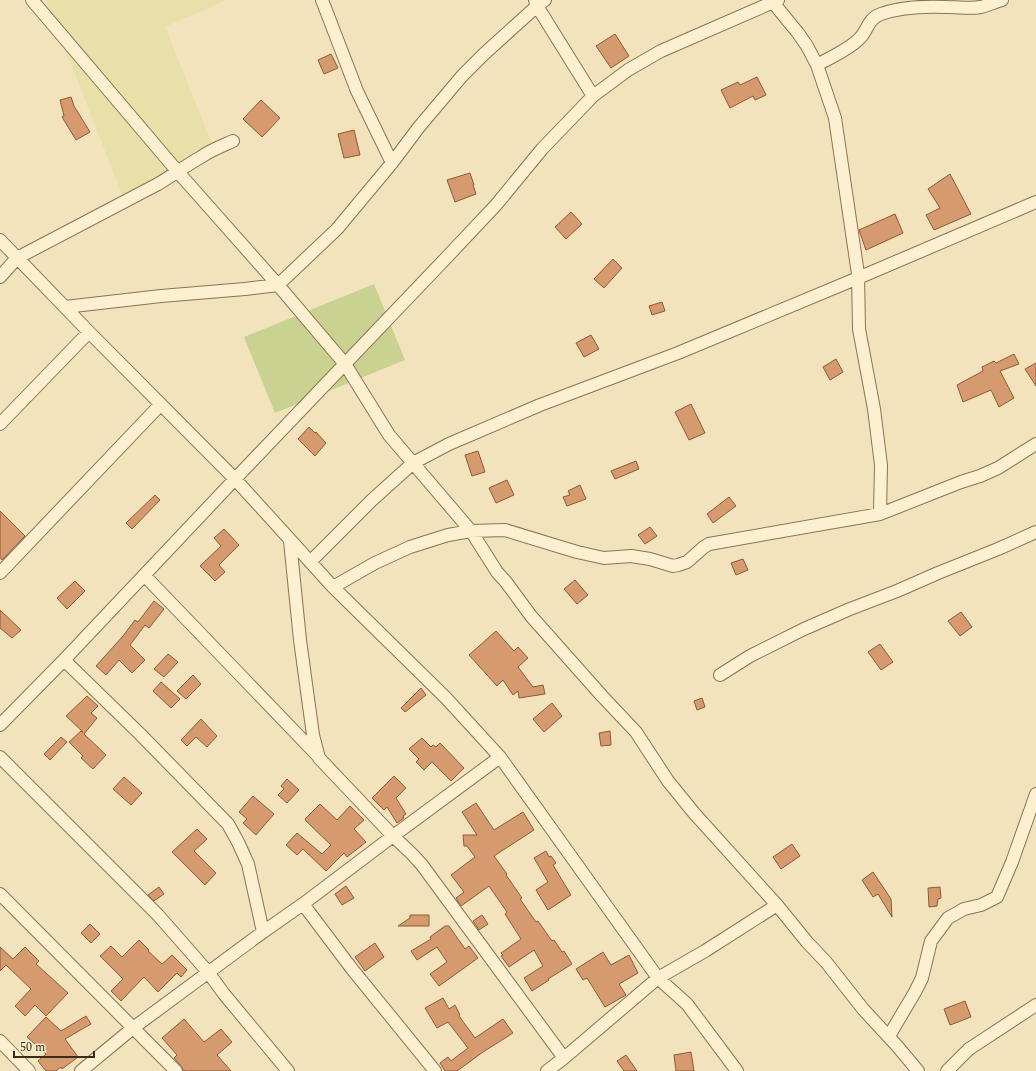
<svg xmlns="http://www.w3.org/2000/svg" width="1036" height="1071" viewBox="0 0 1036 1071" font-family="Spectral,serif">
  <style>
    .farmland { fill: #e9dfa9 }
    .green { fill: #c9d290 }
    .building { fill: #d59a6e; stroke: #8e5a37 }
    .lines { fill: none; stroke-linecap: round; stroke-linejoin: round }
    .minor-casing { stroke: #8c7254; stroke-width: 14 }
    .minor { stroke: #fdf0d1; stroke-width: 12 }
  </style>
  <rect width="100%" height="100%" fill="#f3e3bd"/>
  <!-- farmland -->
  <path class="farmland" d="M46 0H227L165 27 217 156 127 207Z"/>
  <!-- green -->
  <path class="green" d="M374 284 405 360 275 413 244 337Z"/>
  <!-- building -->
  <path class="building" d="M615 34 629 56 611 68 596 46Z
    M331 54 338 68 324 74 318 60Z
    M757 77 766 95 755 100 753 96 730 108 721 90 738 82 740 85Z
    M71 97 74 106 90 132 76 140 62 117 64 116 60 100Z
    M261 100 280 118 262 137 243 119Z
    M354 130 360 155 344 158 338 134Z
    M470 173 474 185H473L476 194 455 202 447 180Z
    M950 174 971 214 934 230 926 215 940 208 928 189Z
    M571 212 582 224 566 239 555 227Z
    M895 214 903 233 866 250 859 230Z
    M613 259 622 268 604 288 594 279Z
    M662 302 665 311 652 315 649 306Z
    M591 335 599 349 584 357 576 343Z
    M1014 354 1019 364 1000 371 1014 398 999 407 991 390 963 402 957 385 983 371 982 367 994 361 996 363Z
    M836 359 843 372 830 380 823 367Z
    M1036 363V386L1025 369Z
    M691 404 705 433 689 440 675 412Z
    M309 427 315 433 316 432 326 443 315 456 298 439Z
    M478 451 485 472 472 476 465 455Z
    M636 461 639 469 615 479 611 471Z
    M507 480 514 495 496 503 489 488Z
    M580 485 586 499 567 506 563 497 570 495 568 491Z
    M155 495 160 500 132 529 126 523Z
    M729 497 736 506 713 523 707 514Z
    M0 511 25 536 2 560 0 558Z
    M650 527 657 536 645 544 638 535Z
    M224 529 239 545 219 565 225 572 215 581 200 566 221 546 214 538Z
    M743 559 748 570 736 575 731 563Z
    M575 580 588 595 577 604 564 589Z
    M75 581 85 591 67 609 57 598Z
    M154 601 164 609 149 628 145 625 130 645 145 660 132 673 119 660 106 675 96 666 123 636 135 620 138 622Z
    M0 610 21 630 12 638 0 628Z
    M961 612 972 627 960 636 948 621Z
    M496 631 514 651 518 647 528 658 518 667 533 687 543 685 545 694 519 698 518 691 513 695 503 680 497 686 469 655Z
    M880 644 893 662 881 670 868 652Z
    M168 654 178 662 164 677 154 669Z
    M193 675 201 684 186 699 177 691Z
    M161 682 180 699 171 708 153 691Z
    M421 688 426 695 405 712 401 708Z
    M87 696 98 706 91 713 97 718 84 734 106 755 93 769 81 758 83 756 69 742 81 731 83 732 66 716Z
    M702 698 705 707 697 710 694 701Z
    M552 703 562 716 544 732 533 719Z
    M201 719 217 736 207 747 196 737 187 746 181 740Z
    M610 731 611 745 601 746 599 733Z
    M61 737 67 742 50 760 44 754Z
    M422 738 431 747 433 745 436 747 440 743 464 768 451 781 432 762 424 770 416 762 419 759 409 749Z
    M394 776 406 788 396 798 406 814 403 816 404 818 397 823 387 807 384 810 372 798Z
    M124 777 142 793 131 805 113 789Z
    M287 779 299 790 287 803 278 795 284 789 281 786Z
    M253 796 274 814 256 835 243 823 247 819 239 812Z
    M476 803 494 830 523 812 534 830 494 856 507 874 506 875 522 898 520 899 536 922 538 921 552 941 554 940 562 952 564 951 572 964 548 979 549 980 532 991 524 978 543 966 534 950 509 967 501 956 503 955 501 953 521 939 505 914 507 912 489 886 461 906 456 898 464 892 451 875 475 857 467 846H464L463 835H477L462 812Z
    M320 804 337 820 350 806 364 820 354 829 366 842 347 857 344 853 326 871 303 849 297 855 286 845 297 833 322 854 331 845 307 822 305 819Z
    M197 829 207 839 194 851 216 873 205 885 172 852Z
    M792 844 800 856 781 869 773 857Z
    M546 851 549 857 551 856 556 863 553 865 571 895 548 910 536 890 548 882 534 858Z
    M873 872 891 899 892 917 878 894 873 897 862 880Z
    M346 886 354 898 342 905 335 894Z
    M159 887 164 894 154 901 148 895Z
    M940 887 941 898 938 899 937 906 929 907 928 888Z
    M410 915H429V926H398L410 918Z
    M482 915 488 924 479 930 473 921Z
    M90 924 100 934 91 943 81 933Z
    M445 926H449L465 949 469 946 478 958 439 986 430 974 447 962 437 947 417 960 411 951 431 939 430 937Z
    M139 940 149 950 148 951 162 964 172 955 187 970 181 977 177 973 158 992 144 977 121 1001 111 991 123 979 100 956 111 946 122 957Z
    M375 943 384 957 365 971 355 957Z
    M0 947 13 959 25 947 39 961 36 964 68 993 46 1016 35 1005 25 1016 15 1006 31 989 6 965 0 971Z
    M603 952 611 965 629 955 638 973 619 984 626 995 605 1007 587 978 583 980 576 969Z
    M443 998 449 1009 455 1005 460 1015 459 1016 475 1038 503 1019 513 1033 483 1052 457 1071H445L440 1063 448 1057 451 1061 468 1048 448 1022 437 1028 425 1008Z
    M965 1001 971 1017 950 1025 944 1009Z
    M86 1016 91 1024 65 1039 78 1057 62 1069 61 1067 56 1071H46L38 1061 46 1054 27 1037 46 1017 61 1031Z
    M184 1019 204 1042 221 1029 232 1042 217 1055 231 1071H185L183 1070 181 1066 174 1058 177 1055 162 1038Z
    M691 1052 694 1071H676L674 1055Z
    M626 1055 637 1071H624L617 1061Z"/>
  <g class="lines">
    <defs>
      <path id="minor" d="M32 0 178 172 278 285 345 364 389 435 471 531 497 572 506 582 531 616 602 696 636 732 668 781 694 813 777 905 807 942 826 962 863 1009 898 1047 918 1071
        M322 0 357 91 392 163
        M771 0 798 33 807 46 817 65 835 118 858 274 859 329 874 409 881 465 880 514
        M817 65C831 57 848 50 859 39 868 31 867 19 881 14 900 7 927 6 948 7 959 7 970 9 981 7 988 5 995 2 1002 0
        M593 96 628 70 661 51 778 0
        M0 240 89 332 235 479 333 587 446 698 500 757 658 978 687 1004 737 1071
        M0 277 17 258 158 184C173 175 187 165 201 157 211 150 222 146 233 141
        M65 307 161 296 245 289 278 285 337 229 392 163 419 127 462 76 484 54 537 6 535 0
        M0 424 89 332
        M290 541 300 640 313 735 319 758 393 836 412 854 422 865 564 1058
        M310 562 372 500 413 463 449 444 540 405 678 353 858 278 1036 202
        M0 573 161 404
        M144 575 318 756
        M333 587 375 563 410 547 448 535 471 531 505 530 577 552 604 558 631 556 650 559 673 566 678 565 687 562 704 547 709 544 880 514 961 482 980 476 998 468 1036 444
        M64 660 140 734 228 824 238 842 248 864 263 932
        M720 675 750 656 804 629 850 609 897 591 938 573 998 549 1036 532
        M0 725 64 660 235 479 447 257 496 205 542 149 593 96 537 6 545 0
        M0 757 158 915 208 972 224 994 288 1071
        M0 894 176 1071
        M303 904 352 969 435 1071
        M889 1036 915 992 922 978 931 941 948 918 964 909 981 905 997 897 1012 862 1036 794
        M0 1041 29 1071
        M81 1071 133 1028 263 932 303 904 393 836 500 757
        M547 1071 564 1058 658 978 705 951 777 905
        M947 1071 969 1049 1036 1005"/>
    </defs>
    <!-- minor casing -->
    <use href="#minor" class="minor-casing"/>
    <!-- minor -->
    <use href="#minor" class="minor"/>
  </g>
  <!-- scale -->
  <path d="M14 1051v6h80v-6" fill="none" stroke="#3a2a1a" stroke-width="2"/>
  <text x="20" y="1051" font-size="12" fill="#3a2a1a" stroke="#f9edcd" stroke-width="3" paint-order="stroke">50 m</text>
</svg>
